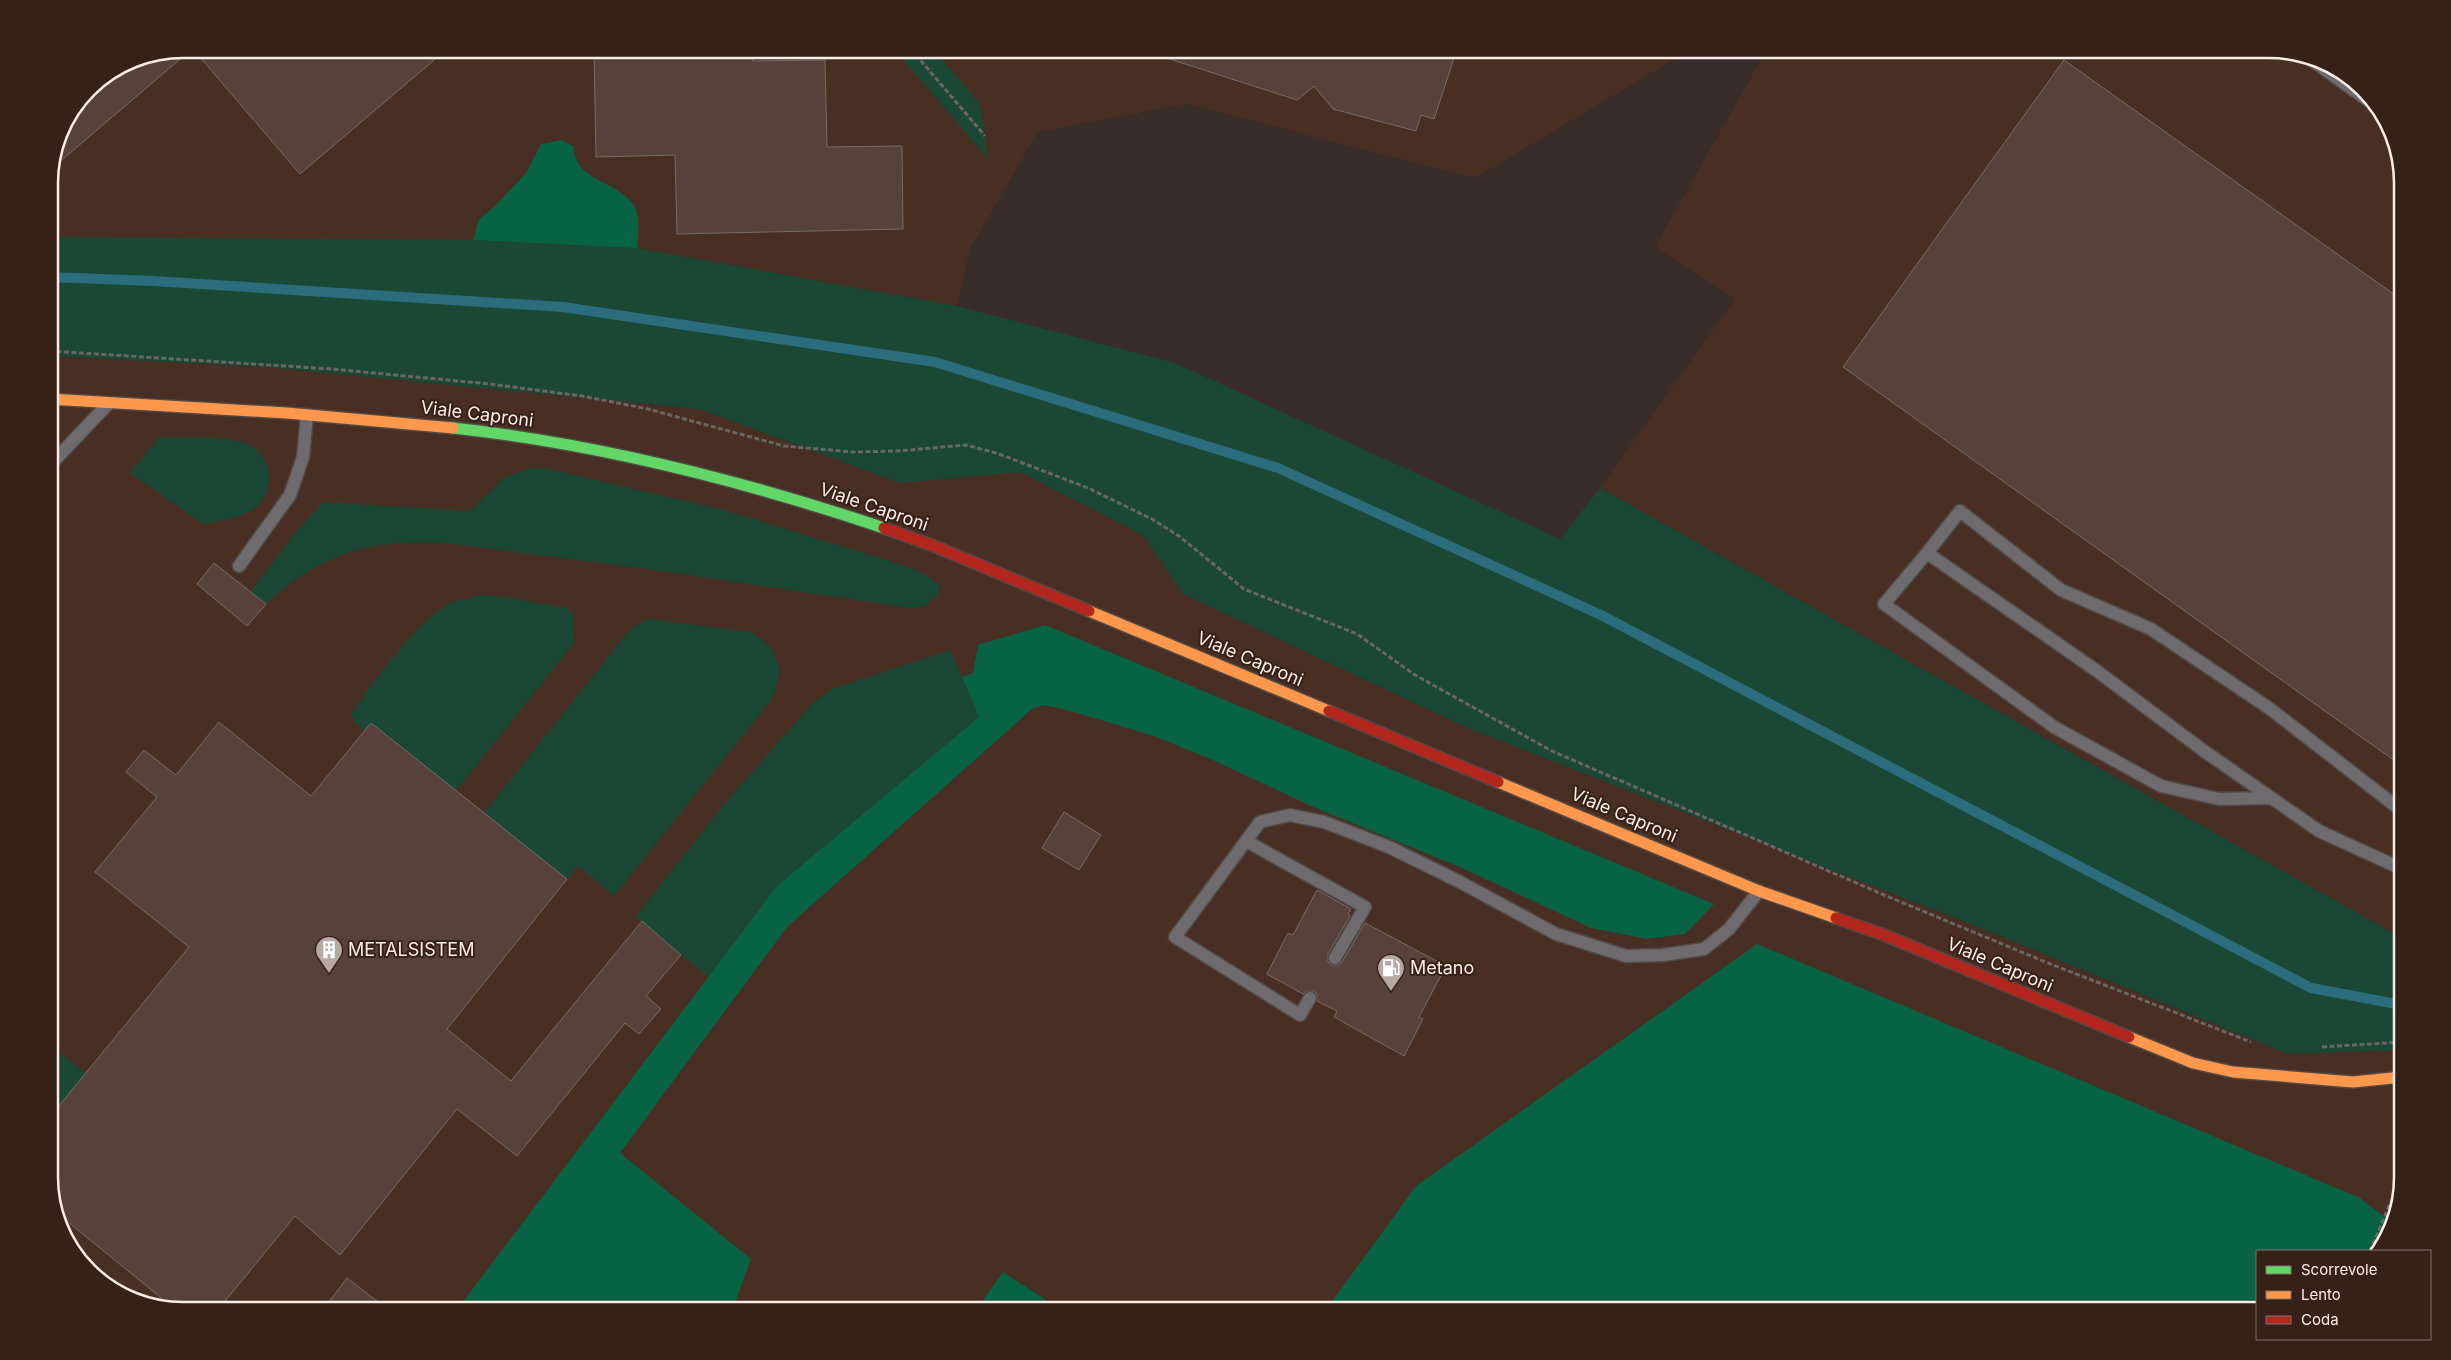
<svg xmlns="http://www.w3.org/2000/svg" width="2451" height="1360" viewBox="0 0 2451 1360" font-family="Inter,sans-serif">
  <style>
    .built { fill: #482e23 }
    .green { fill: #1b4835 }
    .forest { fill: #086345 }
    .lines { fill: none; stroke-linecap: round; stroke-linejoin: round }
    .stream { stroke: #2b6d7d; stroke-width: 10 }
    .building { fill: #58413b; stroke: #766c68 }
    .lane-casing { stroke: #514944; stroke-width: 15 }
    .fast-casing { stroke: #514944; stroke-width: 14 }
    .slow-casing { stroke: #514944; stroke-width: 14 }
    .jam-casing { stroke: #514944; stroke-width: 14 }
    .path { stroke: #6b6564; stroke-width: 3; stroke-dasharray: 5 2.5; stroke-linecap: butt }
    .lane { stroke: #6e6b6e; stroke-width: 12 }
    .fast { stroke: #63d668; stroke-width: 11 }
    .slow { stroke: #ff974d; stroke-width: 11 }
    .jam { stroke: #b3261e; stroke-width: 11 }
    .labels { text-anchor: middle; stroke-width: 4; stroke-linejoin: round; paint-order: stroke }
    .street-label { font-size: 18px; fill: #faece6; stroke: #352118 }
    .poi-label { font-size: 18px; fill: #faece6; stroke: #352118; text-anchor: start }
    .rim { fill: none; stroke: #faece6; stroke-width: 2.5 }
  </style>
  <rect width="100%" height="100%" fill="#382d28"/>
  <!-- built -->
  <path class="built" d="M182 49H1692L1475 178 1186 104 1038 132 970 249 957 306 637 248 473 240 49 237V174L59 131 88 88 131 59Z
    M1762 49H2269L2335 66 2384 115 2402 174V938L1600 488 1735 299 1655 247 1764 54Z
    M49 356 265 367 700 409 900 483 1020 472 1143 535 1183 594 1470 729 1968 923 2288 1054 2402 1050V1178L2391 1222 2360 1198 1416 1186 1325 1311H1063L1004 1272 975 1311H182L116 1294 67 1245 49 1186Z"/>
  <!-- green -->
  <path class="green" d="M894 49H933L980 104 988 159Z
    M49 237 473 240 637 248 957 306 1175 363 1560 539 1600 488 2402 938V1050L2288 1054 1968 923 1470 729 1183 594 1143 535 1020 472 900 483 700 409 265 367 49 356Z
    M159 437C183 438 233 434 253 447 262 453 269 465 269 476 270 514 233 519 203 524L130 473Z
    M530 468 549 469 724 510 896 563 923 573 939 584 938 598 929 600 930 605 910 608 647 569 445 543C373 538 318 554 266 604L250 592 297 531 323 502 470 511 505 477Z
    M481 595 511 598 567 608 573 614 574 643 456 791 365 731 355 722 351 715C371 684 418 619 451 603 460 599 472 598 481 595Z
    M649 619 750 632C780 649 785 668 772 699L614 896 578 866 567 879 484 813 623 638 633 627Z
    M950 650 979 717 777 886 708 977 636 916 731 796 812 704 832 689Z
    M49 1044 86 1073 49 1118Z"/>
  <!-- forest -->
  <path class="forest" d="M561 140 573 146C574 151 575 157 577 161 589 184 626 185 636 210 640 220 638 237 637 248L473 240 479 219 496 205 526 173 541 144Z
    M1045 625 1714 904 1685 934 1647 939 1591 928 1462 868 1311 806 1215 761 1154 736 1067 710 1043 705 1032 709 787 927 620 1153 751 1259 732 1311H456L777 886 979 717 962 677 973 673 978 645Z
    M1757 944 2360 1198 2391 1222 2385 1244 2378 1251H2257V1311H1325L1416 1186Z
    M1003 1272 1063 1311H975Z"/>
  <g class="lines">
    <!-- stream -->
    <path class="stream" d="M49 277 153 281 563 307 935 362 1278 468 1601 615 2311 988 2402 1005"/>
  </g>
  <!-- building -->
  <path class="building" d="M182 49H192L50 170 59 131 88 88 131 59Z
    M193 49H447L300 174Z
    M594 49H753V61L825 60 827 147 902 146 903 229 677 234 675 155 596 157Z
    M1155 49H1457L1434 119 1421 115 1416 131 1333 109 1314 86 1297 100 1154 54Z
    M2064 60 2402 300V766L1843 367Z
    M214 563 266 604 247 626 197 584Z
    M219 722 311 796 371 723 567 879 447 1029 511 1081 642 921 681 955 646 996 661 1009 639 1034 625 1023 517 1156 457 1109 340 1255 295 1216 217 1311H182L176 1310 57 1213 49 1186V1118L189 947 95 872 157 797 126 772 144 750 176 775Z
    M1064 812 1101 835 1079 870 1042 848Z
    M1317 890 1351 909 1348 914 1350 916 1328 954V962L1331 965H1339L1342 962 1365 923 1446 966 1419 1017 1423 1019 1404 1056 1334 1017 1337 1011 1317 1001V994L1314 991H1306L1303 994 1267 974 1288 933 1293 935Z
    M347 1278 390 1311H322Z"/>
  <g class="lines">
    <defs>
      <path id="lane" d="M2313 61 2376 106
        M49 466 108 404
        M1927 553 1884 604 2054 727 2161 786 2219 799 2271 798
        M239 566 290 495 303 457 307 415
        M2402 811 2269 708 2151 629 2061 590 1960 511 1927 553 2097 671 2204 751 2319 831 2402 869
        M1246 841 1365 907 1335 958
        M1310 998 1300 1015 1175 937 1260 822 1290 815 1324 822 1389 847 1460 882 1556 934 1626 956 1663 955 1704 949 1729 929 1759 891"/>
      <path id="fast" d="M453 428C600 444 744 481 884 528"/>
      <path id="slow" d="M49 399 287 413 453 428
        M1089 611 1329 711
        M1498 782 1759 891 1836 918
        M2129 1037 2193 1063 2233 1072 2353 1082 2402 1077"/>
      <path id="jam" d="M884 528 934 546 1089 611
        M1329 711 1498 782
        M1836 918 1884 935 2129 1037"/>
    </defs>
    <!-- lane casing -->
    <use href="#lane" class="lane-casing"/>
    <!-- fast casing -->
    <use href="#fast" class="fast-casing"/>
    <!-- slow casing -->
    <use href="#slow" class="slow-casing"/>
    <!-- jam casing -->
    <use href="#jam" class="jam-casing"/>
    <!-- path -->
    <path class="path" d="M911 49 985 136
      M49 351 332 369 490 384 582 396 648 409 784 446 853 452 898 451 966 445 999 454 1088 488 1152 519 1179 536 1244 589 1357 634 1415 675 1552 751 1884 895 2048 963 2251 1042
      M2322 1047 2402 1042
      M2370 1251 2402 1175"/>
    <!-- lane -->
    <use href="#lane" class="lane"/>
    <!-- fast -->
    <use href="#fast" class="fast"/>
    <!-- slow -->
    <use href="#slow" class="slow"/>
    <!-- jam -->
    <use href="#jam" class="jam"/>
  </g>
  <!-- icons -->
  <defs>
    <symbol id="building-pin" viewBox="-11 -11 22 30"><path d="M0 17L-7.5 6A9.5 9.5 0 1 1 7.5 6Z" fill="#b6a9a4" stroke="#352118"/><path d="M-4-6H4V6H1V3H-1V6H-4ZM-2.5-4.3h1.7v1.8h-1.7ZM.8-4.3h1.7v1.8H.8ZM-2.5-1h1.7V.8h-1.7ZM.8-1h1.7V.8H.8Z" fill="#fff"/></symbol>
    <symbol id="fuel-pin" viewBox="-11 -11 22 30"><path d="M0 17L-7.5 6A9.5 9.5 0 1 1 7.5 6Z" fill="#b6a9a4" stroke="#352118"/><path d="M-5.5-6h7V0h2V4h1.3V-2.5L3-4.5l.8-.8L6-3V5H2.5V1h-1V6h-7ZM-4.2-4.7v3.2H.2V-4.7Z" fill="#fff"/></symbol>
  </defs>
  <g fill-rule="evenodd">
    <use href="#building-pin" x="313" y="934" width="32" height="43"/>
    <use href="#fuel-pin" x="1375" y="952" width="32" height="43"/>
  </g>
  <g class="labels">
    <!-- street labels -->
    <g class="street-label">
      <text transform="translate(477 414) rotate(7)" y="6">Viale Caproni</text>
      <text transform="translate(874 507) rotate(19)" y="6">Viale Caproni</text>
      <text transform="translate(1250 659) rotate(23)" y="6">Viale Caproni</text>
      <text transform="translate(1624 815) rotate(23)" y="6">Viale Caproni</text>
      <text transform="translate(2000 965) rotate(23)" y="6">Viale Caproni</text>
    </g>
    <!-- poi labels -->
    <g class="poi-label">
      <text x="348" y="956">METALSISTEM</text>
      <text x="1410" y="974">Metano</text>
    </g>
  </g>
  <!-- crop -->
  <path d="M0 0H2451V1360H0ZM183 58H2269A125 125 0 0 1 2394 183V1177A125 125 0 0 1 2269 1302H183A125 125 0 0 1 58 1177V183A125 125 0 0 1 183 58Z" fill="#352118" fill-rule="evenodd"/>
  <path class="rim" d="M183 58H2269A125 125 0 0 1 2394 183V1177A125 125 0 0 1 2269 1302H183A125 125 0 0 1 58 1177V183A125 125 0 0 1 183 58Z"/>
  <!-- legend -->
  <rect x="2256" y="1250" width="175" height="90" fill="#352118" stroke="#84726a"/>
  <rect x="2266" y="1266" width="25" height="8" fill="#63d668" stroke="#84726a"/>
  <text x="2301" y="1275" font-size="15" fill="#faece6">Scorrevole</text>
  <rect x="2266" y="1291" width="25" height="8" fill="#ff974d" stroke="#84726a"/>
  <text x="2301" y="1300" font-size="15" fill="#faece6">Lento</text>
  <rect x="2266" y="1316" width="25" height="8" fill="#b3261e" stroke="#84726a"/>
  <text x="2301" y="1325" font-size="15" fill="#faece6">Coda</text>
</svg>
